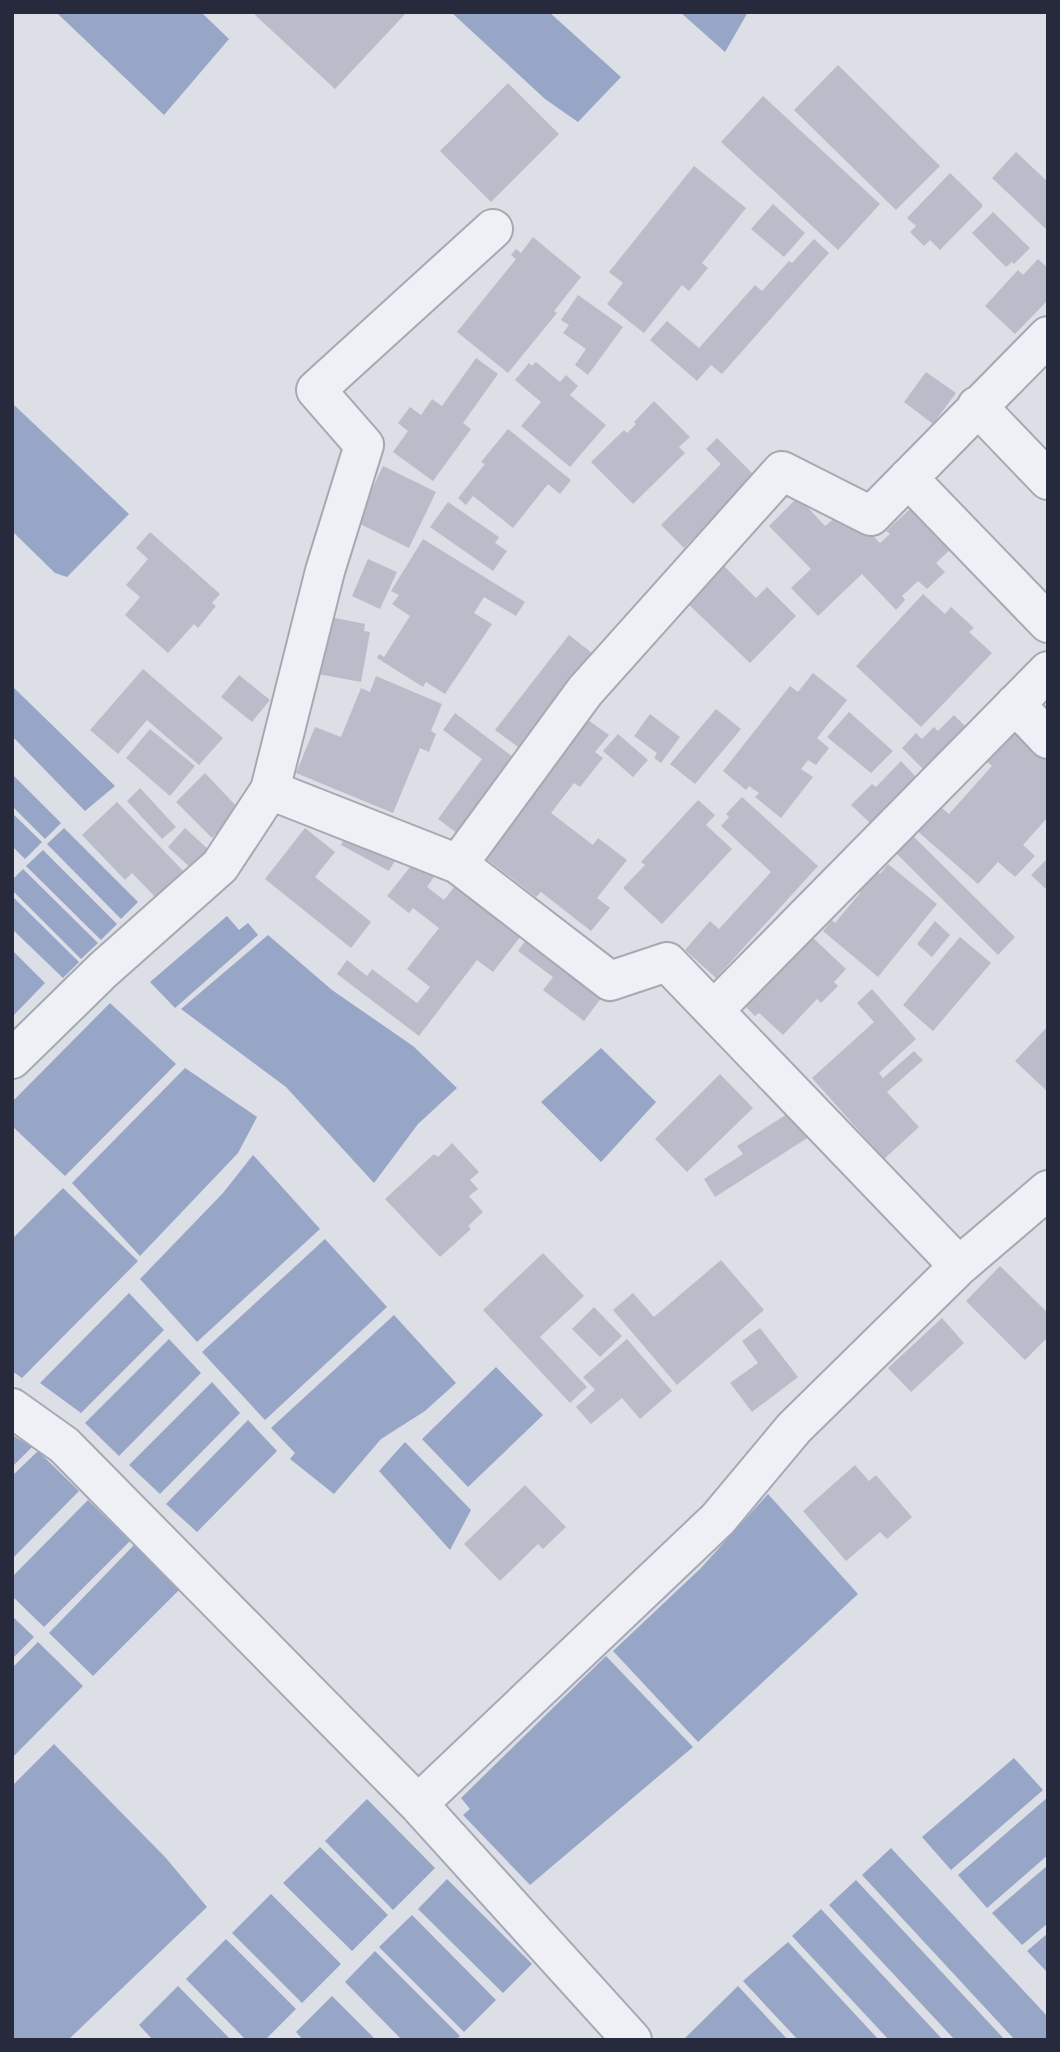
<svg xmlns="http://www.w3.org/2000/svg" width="1060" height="2052" viewBox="0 0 1060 2052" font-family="'Exo 2',sans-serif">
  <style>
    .water { fill: #97a6c6 }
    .building { fill: #babdc9 }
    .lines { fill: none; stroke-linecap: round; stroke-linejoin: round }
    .street-casing { stroke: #a5a9b3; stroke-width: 42 }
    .street { stroke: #eff0f5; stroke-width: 38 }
  </style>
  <rect width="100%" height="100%" fill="#dcdfe6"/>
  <!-- water -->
  <path class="water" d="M60 12H201L229 39 164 115 58 14Z
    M451 12H549L621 77 578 122 545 99Z
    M680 12H748L725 52Z
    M12 403 129 514 67 577 55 573 12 531Z
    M12 686 115 786 85 811 12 736Z
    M12 774 61 823 45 839 12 806Z
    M12 813 42 842 25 859 12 846Z
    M64 828 138 902 121 919 47 844Z
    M43 850 117 924 101 940 26 866Z
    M23 869 98 943 81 959 12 890V880Z
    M12 896 79 962 63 978 12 929Z
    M227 916 239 930 248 923 258 935 175 1008 150 982Z
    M268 935 332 990 413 1046 457 1088 418 1124 374 1183 286 1087 181 1009Z
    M12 950 45 983 12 1017Z
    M110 1003 176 1064 65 1176 12 1126V1102Z
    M601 1048 656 1102 601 1162 541 1102Z
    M185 1068 257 1117 238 1153 140 1256 72 1183Z
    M253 1155 320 1229 197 1342 140 1279 223 1193Z
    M63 1188 138 1261 22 1378 12 1371V1239Z
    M325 1239 387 1307 265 1420 202 1352Z
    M129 1293 164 1330 81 1413 40 1383Z
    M394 1315 456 1383 425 1411 381 1439 334 1494 290 1459 295 1453 271 1428Z
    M169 1339 201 1373 119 1456 85 1423Z
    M496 1367 543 1415 468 1487 422 1439Z
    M212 1382 240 1413 160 1494 129 1465Z
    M248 1420 277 1451 197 1532 166 1504Z
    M12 1435 32 1447 12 1467Z
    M405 1442 471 1510 450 1550 379 1471Z
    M38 1451 79 1491 12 1559V1476Z
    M768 1494 858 1594 698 1742 613 1651 701 1568Z
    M88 1500 130 1541 44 1627 12 1596V1577Z
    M134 1545 179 1590 93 1676 49 1633Z
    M12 1616 34 1637 12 1659Z
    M38 1642 83 1686 12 1758V1668Z
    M606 1656 693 1747 530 1885 463 1815 470 1809 461 1798Z
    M54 1744 165 1857 207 1907 68 2040H12V1786Z
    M1014 1758 1043 1790 951 1870 922 1837Z
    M1048 1797V1855L987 1908 958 1875Z
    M367 1799 435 1868 393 1910 325 1841Z
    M320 1847 388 1915 352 1951 283 1883Z
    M891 1848 1048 2017V2040H1015L862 1875Z
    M1048 1865V1923L1022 1945 992 1913Z
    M447 1879 532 1964 503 1993 418 1909Z
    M856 1880 1005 2040H955L829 1905Z
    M271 1894 341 1964 302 2003 232 1933Z
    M821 1909 943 2040H889L792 1936Z
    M412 1915 496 2000 464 2032 379 1947Z
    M1048 1933V1973L1027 1951Z
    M226 1939 296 2009 265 2040H246L186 1979Z
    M788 1942 879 2040H798L743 1981Z
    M375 1951 460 2036 456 2040H402L345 1982Z
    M178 1986 231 2040H153L139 2025Z
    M738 1986 788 2040H683Z
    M332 1996 376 2040H303L296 2032Z"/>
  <!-- building -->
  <path class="building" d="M257 12H407L335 89 255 15Z
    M838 65 940 166 896 210 794 110Z
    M508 83 559 134 491 202 440 151Z
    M763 96 880 204 838 250 721 142Z
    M1016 152 1048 182V231L992 178Z
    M694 166 746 208 702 263 708 268 689 291 682 285 644 333 607 304 623 283 609 272Z
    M950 173 982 204V207L940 250 930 240 924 246 910 232 916 226 907 218Z
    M773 204 805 233 784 257 751 229Z
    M993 212 1030 248 1014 264 1012 262 1006 267 972 233Z
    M533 237 581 277 554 311 557 313 508 373 457 332 516 259 511 255 516 249 521 253Z
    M814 239 829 253 722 374 711 365 697 381 650 340 667 321 699 348 755 285 762 291 789 261 792 263Z
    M1038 259 1048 268V300L1015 334 985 306 1018 270 1023 275Z
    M578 295 623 327 588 375 575 365 586 349 563 333 569 325 561 320Z
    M476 358 498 374 463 423 471 429 433 481 393 452 408 431 398 423 410 407 421 415 432 399 442 406Z
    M536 362 560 382 566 375 578 386 570 395 606 425 570 467 521 426 541 402 515 380 529 363 532 366Z
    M926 372 956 393 933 424 904 402Z
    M654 401 690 437 679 447 685 453 633 504 591 462 624 430 627 433 636 424 634 422Z
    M508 429 571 480 560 494 548 484 513 528 473 496 466 505 458 498 485 464 481 462Z
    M717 438 755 476 684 548 661 525 721 464 706 449Z
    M383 466 436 492 409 548 356 522Z
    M798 497 825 526 836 517 845 527 855 517 880 543 890 534 886 531 910 509 914 513 921 506 957 543 936 563 945 572 927 589 918 581 902 596 905 600 896 610 862 574 818 616 791 588 811 569 769 526Z
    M448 502 499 537 495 543 507 551 493 571 430 527Z
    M150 532 220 594 212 603 216 606 198 628 194 624 168 653 125 615 140 597 126 585 148 559 136 548Z
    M423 539 525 602 516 616 484 597 474 613 492 624 445 694 426 682 423 687 377 658 379 654 384 657 410 616 392 604 399 595 391 591Z
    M368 559 397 572 380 609 352 596Z
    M722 564 756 598 767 587 796 616 750 663 685 601Z
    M923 594 945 614 951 607 974 628 969 632 992 653 921 727 856 666Z
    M330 617 365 624 364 631 370 632 361 682 318 674Z
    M569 635 592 653 518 747 495 730Z
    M143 669 223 738 199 765 147 720 118 754 90 730Z
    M813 673 847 700 817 738 829 748 816 765 808 760 801 769 813 777 781 818 755 797 759 793 749 786 746 790 723 771 790 686 798 692Z
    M239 675 270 700 252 722 221 697Z
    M376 676 442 704 431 731 436 734 429 752 420 748 393 813 296 773 315 727 341 737 361 688 370 692Z
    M716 709 741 729 695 784 670 764Z
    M849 712 893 751 871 773 827 737Z
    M455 713 513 757 457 833 438 819 482 759 443 730Z
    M650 714 680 737 661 763 654 758 657 753 634 736Z
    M954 715 966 727 924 770 902 748 916 733 922 739 934 727 938 731Z
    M588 720 609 735 595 752 603 758 580 787 574 783 551 813 593 845 598 838 627 860 597 898 610 908 591 931 541 892 536 897 483 856Z
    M1020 723 1025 740 1048 761V817L1023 845 1035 856 1015 877 998 862 978 884 915 829 937 804 949 814 992 766 986 761Z
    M150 729 195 766 170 796 126 758Z
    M618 734 648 760 633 777 603 751Z
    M901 761 916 777 870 823 851 805 872 784 876 787Z
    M205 773 240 810 212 838 176 802Z
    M140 788 176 827 162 839 127 801Z
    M742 797 818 866 716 978 685 950 710 921 719 929 771 872 721 826 729 817 726 814Z
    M698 800 715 815 706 825 732 849 662 924 623 888 645 865 641 862Z
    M117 802 188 876 160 902 132 873 125 880 82 835Z
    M185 828 210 851 193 870 168 847Z
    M305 828 335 852 315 877 371 922 351 948 265 879Z
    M348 832 397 857 389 871 341 845Z
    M913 836 1015 937 998 955 896 853Z
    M1048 858V891L1031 875Z
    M414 862 434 877 427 887 444 900 458 882 524 932 493 972 477 960 419 1036 337 974 347 960 367 976 372 969 417 1003 430 987 407 969 439 928 413 908 409 913 387 896Z
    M888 864 937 904 878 977 823 931 832 920 835 923 860 893 856 890 874 869 880 874Z
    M935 921 950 935 932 957 917 944Z
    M529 936 605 993 584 1021 543 990 553 977 518 951Z
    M811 936 846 969 834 982 838 986 821 1003 817 999 783 1035 759 1013 755 1016 745 1006Z
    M960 937 991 963 933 1031 903 1005Z
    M872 989 916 1039 879 1073 883 1078 914 1051 923 1060 887 1092 919 1127 884 1159 812 1078 874 1022 857 1003Z
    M1048 1026V1092L1015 1061Z
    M720 1074 753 1108 687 1172 655 1139Z
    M795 1109 812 1135 715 1197 704 1179 743 1154 737 1146Z
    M452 1143 479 1172 470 1180 478 1189 469 1196 483 1212 468 1226 471 1229 440 1257 385 1199 434 1154 438 1157Z
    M543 1253 584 1296 540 1337 587 1387 570 1403 483 1310Z
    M721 1260 764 1310 677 1385 613 1310 633 1293 654 1317Z
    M1000 1266 1048 1313V1337L1025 1360 966 1301Z
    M594 1307 622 1336 600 1357 572 1329Z
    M942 1318 964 1343 911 1392 888 1368Z
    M760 1328 798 1377 752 1412 730 1383 758 1363 742 1341Z
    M627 1339 672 1391 640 1419 622 1398 591 1424 576 1407 595 1390 583 1377Z
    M855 1465 869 1481 876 1475 912 1517 887 1539 880 1532 846 1561 803 1511Z
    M525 1485 566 1527 543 1549 538 1544 500 1581 464 1544Z"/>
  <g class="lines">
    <defs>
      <path id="street" d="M977 406 1048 480
        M908 478 1048 623
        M1015 704 1048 739
        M270 790 325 571 364 445 316 390 493 229
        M458 864 585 691 782 471 871 516 1048 336
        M714 1010 1048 671
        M12 1059 103 970 220 866 270 790 458 864 610 981 667 962 959 1266
        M12 1408 64 1445 418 1804 632 2040
        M418 1804 718 1519 794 1428 959 1266 1048 1190"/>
    </defs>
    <!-- street casing -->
    <use href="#street" class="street-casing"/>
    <!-- street -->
    <use href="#street" class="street"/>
  </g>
  <!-- border -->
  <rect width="1060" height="2052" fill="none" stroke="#262a3c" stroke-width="28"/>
</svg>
